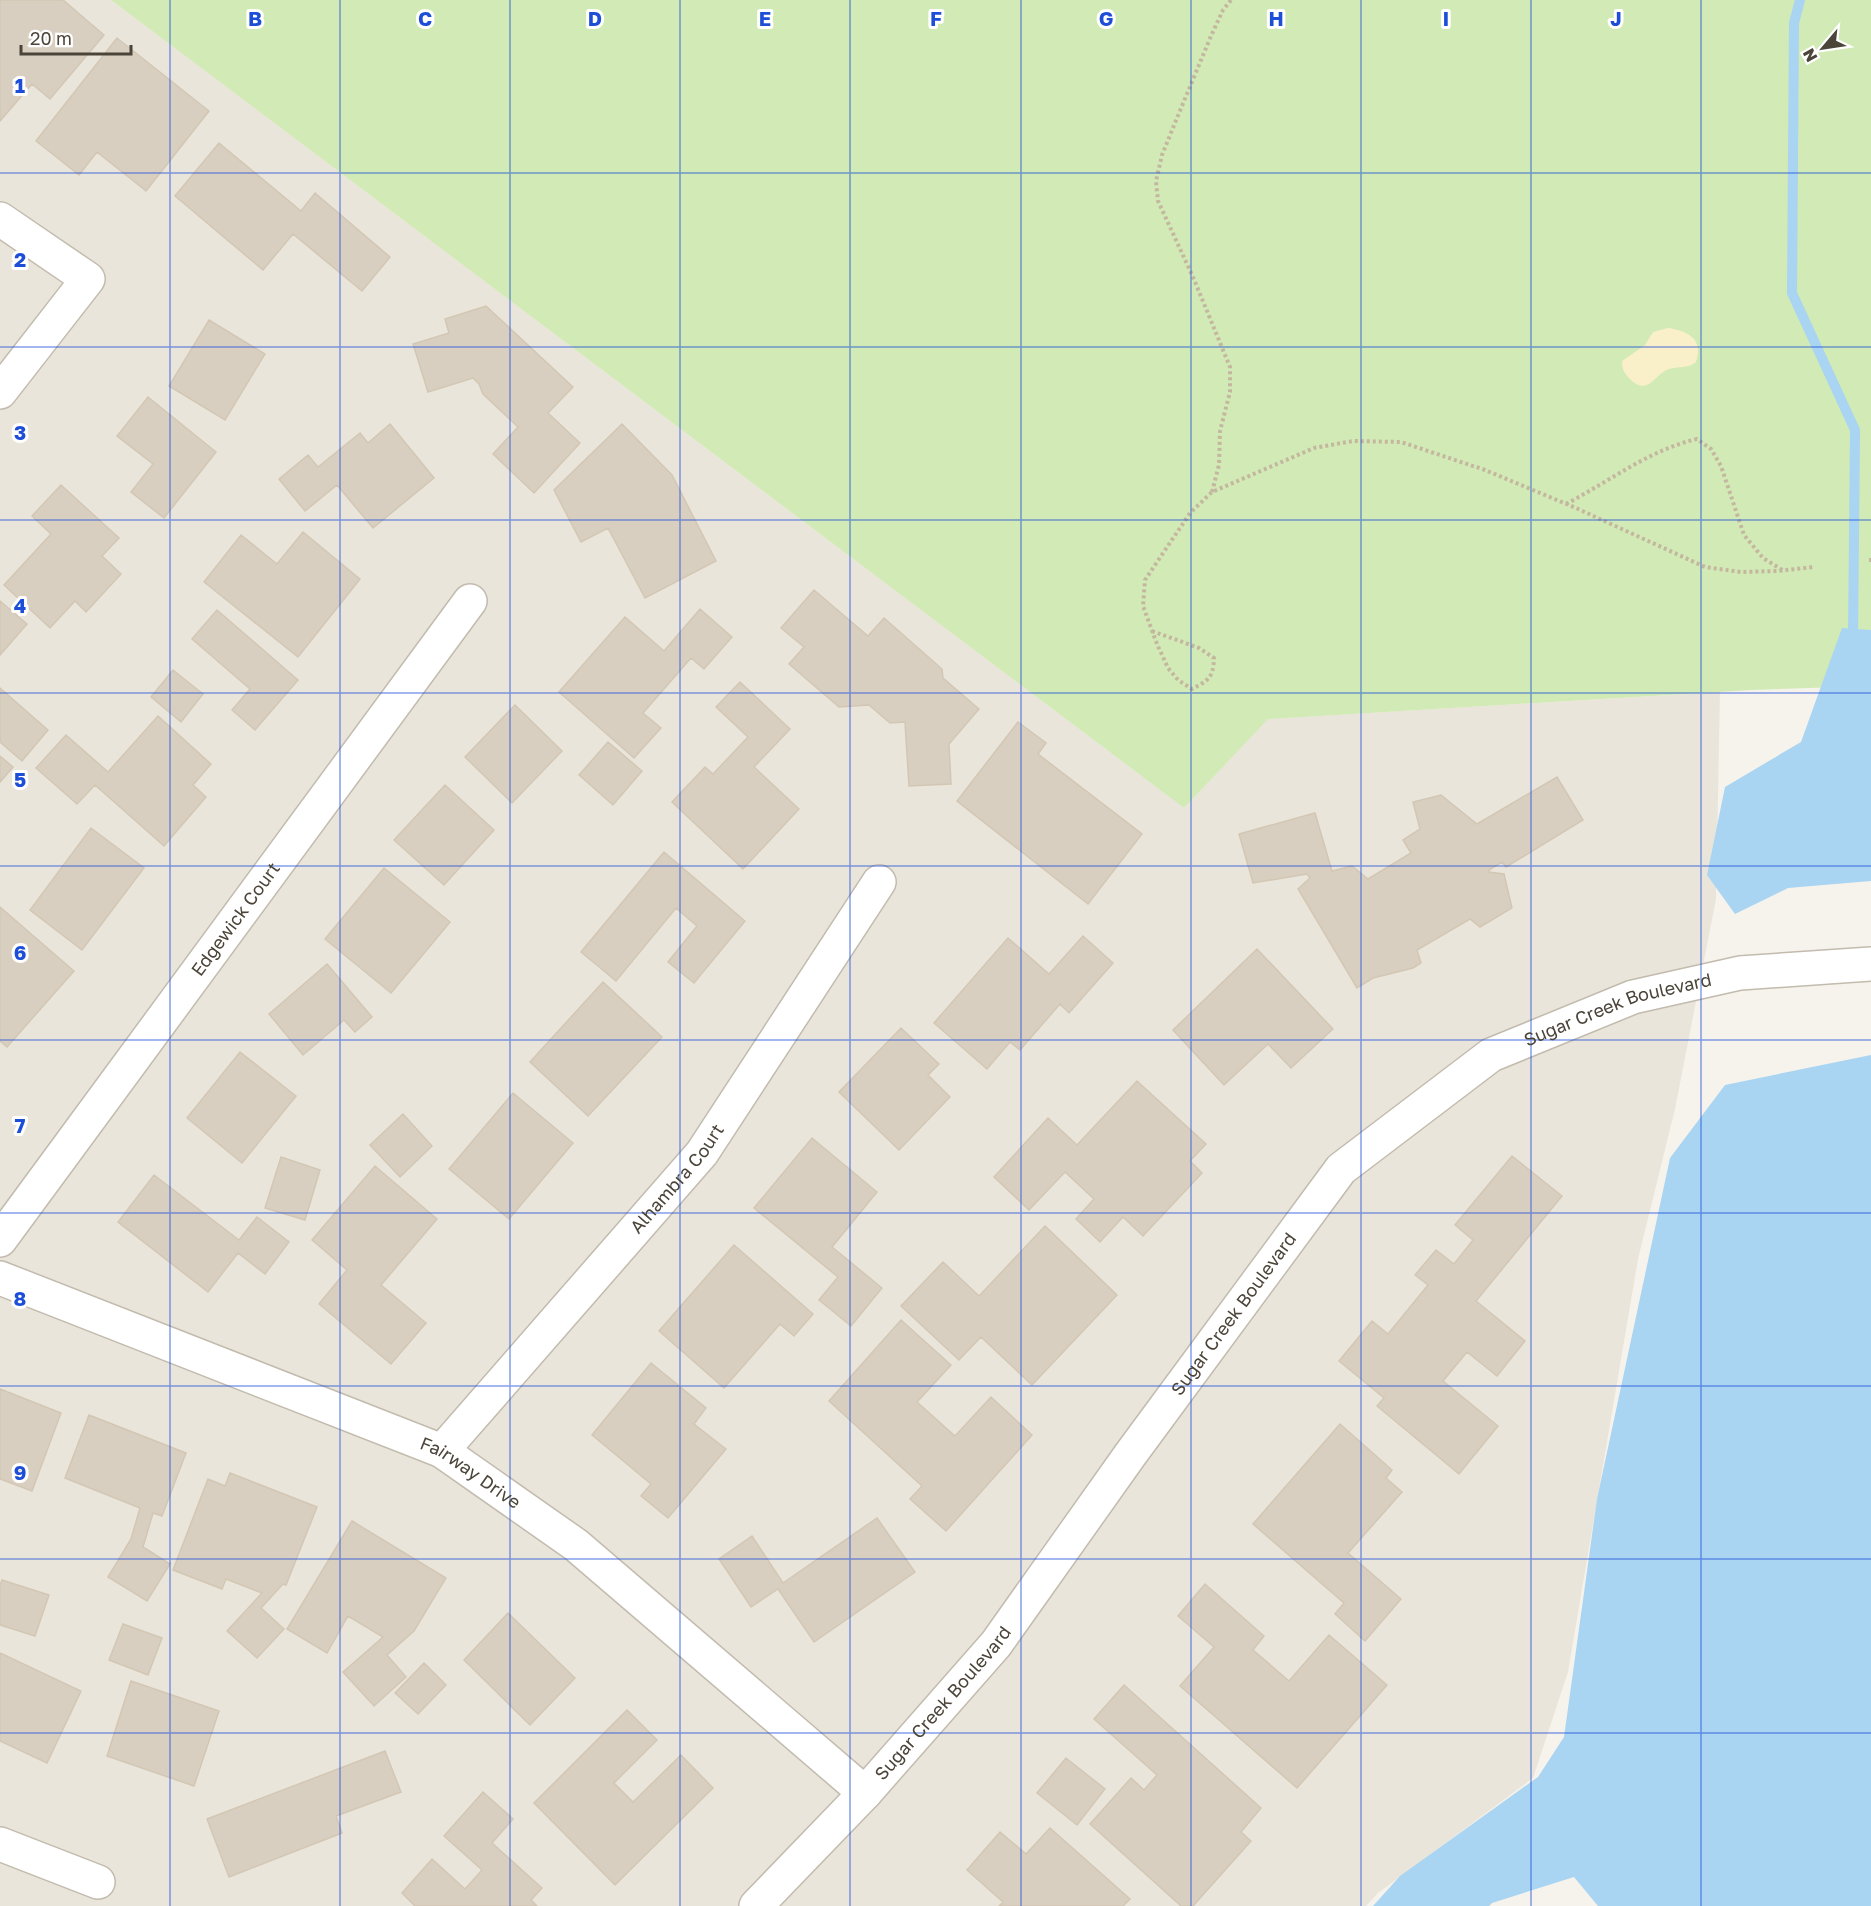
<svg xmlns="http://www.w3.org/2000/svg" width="1871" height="1906" font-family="'Golos Text',sans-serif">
<rect width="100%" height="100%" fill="#f6f3ec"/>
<path fill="#eae5da" d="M 0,0 L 111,0 L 1184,808 L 1267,719 L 1720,692 L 1716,899 L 1675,1109 L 1638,1259 L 1568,1672 L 1533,1778 L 1378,1893 L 1366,1906 L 0,1906 Z"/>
<path fill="#d2eab5" d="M 111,0 L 1871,0 L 1871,686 L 1751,690 L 1268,719 L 1184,808 Z"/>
<path fill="#f9efc9" d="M 1668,328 C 1688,331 1704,339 1696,362 C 1687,369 1679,366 1669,369 C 1654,374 1648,398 1629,378 C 1624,373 1622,369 1622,361 L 1645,345 L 1653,332 Z"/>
<path fill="#a9d4f2" d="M 1842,628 L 1871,630 L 1871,881 L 1788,888 L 1735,914 L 1707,875 L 1725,787 L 1801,742 Z
M 1871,1055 L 1871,1906 L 1598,1906 L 1574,1877 L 1492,1903 L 1489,1906 L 1373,1906 L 1400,1876 L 1538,1777 L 1564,1737 L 1597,1499 L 1670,1158 L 1725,1085 Z"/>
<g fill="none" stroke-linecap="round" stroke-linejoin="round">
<path stroke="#a9d4f2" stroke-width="10" d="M 1800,0 L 1794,23 L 1792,293 L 1855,430 L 1853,641"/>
</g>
<path fill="#d8cfc1" stroke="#d3c7b4" stroke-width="1.5" d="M 0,0 L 63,0 L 104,35 L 50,99 L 32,84 L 0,121 Z
M 117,38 L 209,111 L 146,191 L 97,152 L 79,175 L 36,141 Z
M 219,143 L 301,211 L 315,193 L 390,257 L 362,291 L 293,234 L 263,270 L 175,196 Z
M 486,306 L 573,387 L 548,413 L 580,443 L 534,493 L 493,454 L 518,427 L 483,394 L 479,384 L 473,378 L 428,392 L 413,344 L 449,333 L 445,319 Z
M 209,320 L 265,354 L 225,420 L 169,386 Z
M 148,397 L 216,452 L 164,518 L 131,492 L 153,464 L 117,436 Z
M 390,424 L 434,478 L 373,528 L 337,485 L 305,511 L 279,479 L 308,455 L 318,467 L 360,433 L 368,443 Z
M 622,424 L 672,475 L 716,561 L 645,598 L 608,528 L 581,542 L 554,490 Z
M 61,485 L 119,538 L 102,556 L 121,574 L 86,612 L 75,601 L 50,628 L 4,585 L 51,534 L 32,516 Z
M 303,532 L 360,579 L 298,657 L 204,582 L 241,535 L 277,564 Z
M 814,590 L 868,636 L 884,618 L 942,669 L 943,678 L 979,709 L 949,744 L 951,784 L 909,786 L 905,722 L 890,723 L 869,705 L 839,707 L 789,664 L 804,647 L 781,628 Z
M 0,601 L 27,624 L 0,655 Z
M 700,609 L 732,637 L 704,669 L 691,658 L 643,713 L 661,728 L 634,758 L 559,692 L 625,617 L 664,651 Z
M 217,610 L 298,680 L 255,730 L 232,710 L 250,689 L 192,639 Z
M 173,670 L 203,694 L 181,722 L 151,697 Z
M 740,682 L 790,729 L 754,767 L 799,809 L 743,869 L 672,802 L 705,767 L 713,774 L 748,737 L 716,707 Z
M 0,688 L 48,730 L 22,761 L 0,742 Z
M 515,705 L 562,751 L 512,803 L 465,757 Z
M 158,716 L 211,764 L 193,785 L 206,797 L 164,846 L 95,785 L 77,804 L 36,768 L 66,735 L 108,772 Z
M 1018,722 L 1046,743 L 1038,754 L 1142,834 L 1088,904 L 957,801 Z
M 608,742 L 642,771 L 613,805 L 579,775 Z
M 0,756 L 13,767 L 0,782 Z
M 1557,777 L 1583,820 L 1506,867 L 1502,862 L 1489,870 L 1489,872 L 1504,874 L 1512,908 L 1480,927 L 1470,919 L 1417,950 L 1421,963 L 1413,968 L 1373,978 L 1357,988 L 1298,889 L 1310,878 L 1307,874 L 1253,883 L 1239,834 L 1315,813 L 1332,871 L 1352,866 L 1368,879 L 1411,853 L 1403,840 L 1420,829 L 1413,802 L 1441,795 L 1477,824 Z
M 445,785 L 494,830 L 444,885 L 394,840 Z
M 91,828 L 144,868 L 82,950 L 30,910 Z
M 664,852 L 745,921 L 694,983 L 668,962 L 697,926 L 676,908 L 616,981 L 581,952 Z
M 384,868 L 450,922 L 391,993 L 325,939 Z
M 0,907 L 74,971 L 7,1047 L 0,1041 Z
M 1083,936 L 1113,963 L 1069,1013 L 1060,1004 L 1020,1050 L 1010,1042 L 987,1069 L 934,1023 L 1008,938 L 1049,974 Z
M 1257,949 L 1333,1029 L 1291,1068 L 1268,1044 L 1224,1085 L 1173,1030 Z
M 327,964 L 372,1017 L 355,1032 L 344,1020 L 303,1055 L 269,1014 Z
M 603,982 L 662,1037 L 588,1116 L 530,1062 Z
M 901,1028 L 939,1064 L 928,1075 L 950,1097 L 899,1150 L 839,1092 Z
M 240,1052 L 296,1096 L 242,1163 L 187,1118 Z
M 1137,1081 L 1206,1144 L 1190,1161 L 1202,1173 L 1143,1236 L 1123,1217 L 1100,1242 L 1076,1219 L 1094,1199 L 1065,1172 L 1029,1210 L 994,1177 L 1048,1118 L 1077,1145 Z
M 513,1093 L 573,1143 L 509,1219 L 449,1169 Z
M 403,1114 L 432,1146 L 400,1177 L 370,1145 Z
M 812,1138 L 877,1192 L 832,1247 L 882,1288 L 851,1326 L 819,1300 L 838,1277 L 754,1208 Z
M 1512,1156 L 1562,1196 L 1476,1301 L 1525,1341 L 1497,1376 L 1467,1352 L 1443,1381 L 1498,1426 L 1459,1474 L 1377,1406 L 1384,1398 L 1339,1361 L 1372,1321 L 1388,1334 L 1428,1285 L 1415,1275 L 1436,1250 L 1454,1264 L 1473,1240 L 1455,1225 Z
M 281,1157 L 320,1170 L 305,1220 L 265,1208 Z
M 375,1166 L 437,1219 L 381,1285 L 426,1323 L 391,1364 L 319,1304 L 347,1270 L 312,1240 Z
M 154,1175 L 239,1240 L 257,1217 L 289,1242 L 265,1274 L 238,1253 L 208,1292 L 118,1222 Z
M 1045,1226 L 1117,1295 L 1032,1385 L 981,1337 L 959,1360 L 901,1306 L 943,1262 L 979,1296 Z
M 734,1245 L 813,1314 L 794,1336 L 780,1324 L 724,1388 L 659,1331 Z
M 901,1320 L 951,1365 L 917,1402 L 955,1436 L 991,1397 L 1032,1435 L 946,1531 L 910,1499 L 922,1486 L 829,1401 Z
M 651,1363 L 706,1408 L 694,1424 L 726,1449 L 668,1518 L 641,1496 L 651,1484 L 592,1435 Z
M 0,1389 L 61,1413 L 32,1491 L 0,1479 Z
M 89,1415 L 186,1453 L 162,1516 L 153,1513 L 143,1547 L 170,1564 L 147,1601 L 108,1577 L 131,1539 L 140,1508 L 65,1478 Z
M 1340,1424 L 1392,1470 L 1386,1478 L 1402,1492 L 1348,1553 L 1401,1599 L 1365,1641 L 1335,1614 L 1344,1603 L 1253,1524 Z
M 230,1473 L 317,1507 L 286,1585 L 283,1584 L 261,1608 L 284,1629 L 257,1658 L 227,1631 L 262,1593 L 226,1579 L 222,1589 L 173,1570 L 208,1479 L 225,1486 Z
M 877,1518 L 915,1572 L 814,1642 L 778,1589 L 751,1607 L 719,1559 L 752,1536 L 783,1583 Z
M 352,1521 L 446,1578 L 414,1631 L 387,1655 L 406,1677 L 374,1706 L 343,1672 L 383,1637 L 348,1616 L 327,1653 L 287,1629 Z
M 2,1580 L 49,1595 L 35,1636 L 0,1625 L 0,1585 Z
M 1205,1584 L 1264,1636 L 1253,1650 L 1289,1681 L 1329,1635 L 1387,1685 L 1297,1788 L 1180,1686 L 1214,1647 L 1178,1616 Z
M 508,1613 L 575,1678 L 530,1725 L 464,1660 Z
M 123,1624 L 162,1638 L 148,1675 L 109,1660 Z
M 0,1653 L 81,1691 L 47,1763 L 0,1741 Z
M 424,1663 L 446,1685 L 418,1714 L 395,1693 Z
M 131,1681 L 219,1711 L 194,1786 L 107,1756 Z
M 1124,1685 L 1261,1808 L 1241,1832 L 1251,1841 L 1193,1906 L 1181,1906 L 1090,1824 L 1131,1778 L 1144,1790 L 1157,1775 L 1094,1719 Z
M 627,1710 L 657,1740 L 614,1783 L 633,1802 L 681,1755 L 713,1788 L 615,1885 L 534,1803 Z
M 385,1751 L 401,1792 L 336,1816 L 342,1833 L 229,1877 L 207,1819 Z
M 1066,1758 L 1105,1789 L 1077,1825 L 1037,1793 Z
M 483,1792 L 513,1819 L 492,1843 L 542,1888 L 531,1900 L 537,1906 L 415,1906 L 402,1893 L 432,1859 L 465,1889 L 482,1870 L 444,1836 Z
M 1050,1828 L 1130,1899 L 1123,1906 L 999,1906 L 1003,1902 L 967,1870 L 1000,1832 L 1026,1854 Z"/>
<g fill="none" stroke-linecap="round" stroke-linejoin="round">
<g stroke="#c2bbae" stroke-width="36">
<g id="minor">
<path d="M 0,219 L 88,279 L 0,392"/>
<path id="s1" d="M 0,1240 L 470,601"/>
<path id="s2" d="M 0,1278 L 442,1451 L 576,1545 L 865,1793"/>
<path id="s3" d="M 442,1451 L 702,1153 L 879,882"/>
<path d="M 0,1844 L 98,1882"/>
<path id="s4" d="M 756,1906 L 865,1793 L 996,1644 L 1130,1455 L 1341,1169 L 1491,1055 L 1633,997 L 1740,973 L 1871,964"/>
</g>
</g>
<path stroke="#c4b79f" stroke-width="4" stroke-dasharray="3 3" stroke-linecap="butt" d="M 1212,492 L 1219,465 L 1220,431 L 1230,392 L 1230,367 L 1193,277 L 1158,201 L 1156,181 L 1162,155 L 1177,118 L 1211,36 L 1223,10 L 1231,0
M 1566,504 C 1610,481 1649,450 1697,439 L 1711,449 L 1721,466 L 1744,535 L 1763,558 L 1784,571
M 1869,560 L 1871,560
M 1152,631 L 1199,648 L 1214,658 C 1213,678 1209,680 1192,689 L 1178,680 L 1168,668 L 1157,644 L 1143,606 L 1145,580 L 1190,513 L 1212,492 L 1314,448 L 1353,441 L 1401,442 L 1485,470 L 1576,508 L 1705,567 L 1741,572 L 1778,571 L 1814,567"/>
<use href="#minor" stroke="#fff" stroke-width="33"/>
</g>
<path fill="none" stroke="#1d4ed8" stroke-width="1.5" stroke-opacity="0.55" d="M 170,0 L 170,1906M 340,0 L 340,1906M 510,0 L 510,1906M 680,0 L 680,1906M 850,0 L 850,1906M 1021,0 L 1021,1906M 1191,0 L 1191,1906M 1361,0 L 1361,1906M 1531,0 L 1531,1906M 1701,0 L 1701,1906M 0,173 L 1871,173M 0,347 L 1871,347M 0,520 L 1871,520M 0,693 L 1871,693M 0,866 L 1871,866M 0,1040 L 1871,1040M 0,1213 L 1871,1213M 0,1386 L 1871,1386M 0,1559 L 1871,1559M 0,1733 L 1871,1733"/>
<g text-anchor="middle" stroke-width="6" stroke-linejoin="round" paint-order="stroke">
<g font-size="18" fill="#4b4439" stroke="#fff">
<text dy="6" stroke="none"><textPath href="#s1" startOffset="398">Edgewick Court</textPath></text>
<text dy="6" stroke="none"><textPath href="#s4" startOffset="1266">Sugar Creek Boulevard</textPath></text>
<text dy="6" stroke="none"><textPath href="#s3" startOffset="360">Alhambra Court</textPath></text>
<text dy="6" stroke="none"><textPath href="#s4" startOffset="762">Sugar Creek Boulevard</textPath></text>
<text dy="6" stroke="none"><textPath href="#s2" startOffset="510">Fairway Drive</textPath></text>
<text dy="6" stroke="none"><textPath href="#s4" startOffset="276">Sugar Creek Boulevard</textPath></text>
</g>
</g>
<g font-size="20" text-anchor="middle" font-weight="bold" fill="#1d4ed8" stroke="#fff" stroke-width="6" stroke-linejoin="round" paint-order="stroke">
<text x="255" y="26">B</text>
<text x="425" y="26">C</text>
<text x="595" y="26">D</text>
<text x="765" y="26">E</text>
<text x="936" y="26">F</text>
<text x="1106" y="26">G</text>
<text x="1276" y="26">H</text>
<text x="1446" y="26">I</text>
<text x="1616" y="26">J</text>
<text x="20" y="93">1</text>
<text x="20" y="267">2</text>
<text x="20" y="440">3</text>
<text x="20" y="613">4</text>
<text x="20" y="787">5</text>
<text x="20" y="960">6</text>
<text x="20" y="1133">7</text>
<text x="20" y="1306">8</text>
<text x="20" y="1480">9</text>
</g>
<g transform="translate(1823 48) rotate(241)" stroke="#ffffff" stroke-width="4.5" paint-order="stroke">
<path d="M0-4.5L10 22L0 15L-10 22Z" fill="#4b4439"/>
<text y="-9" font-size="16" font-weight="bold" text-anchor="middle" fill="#4b4439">N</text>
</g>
<path d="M21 45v9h110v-9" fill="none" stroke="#4b4439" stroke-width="3"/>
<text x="30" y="45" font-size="18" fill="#4b4439" stroke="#ffffff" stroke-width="4.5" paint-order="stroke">20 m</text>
</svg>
